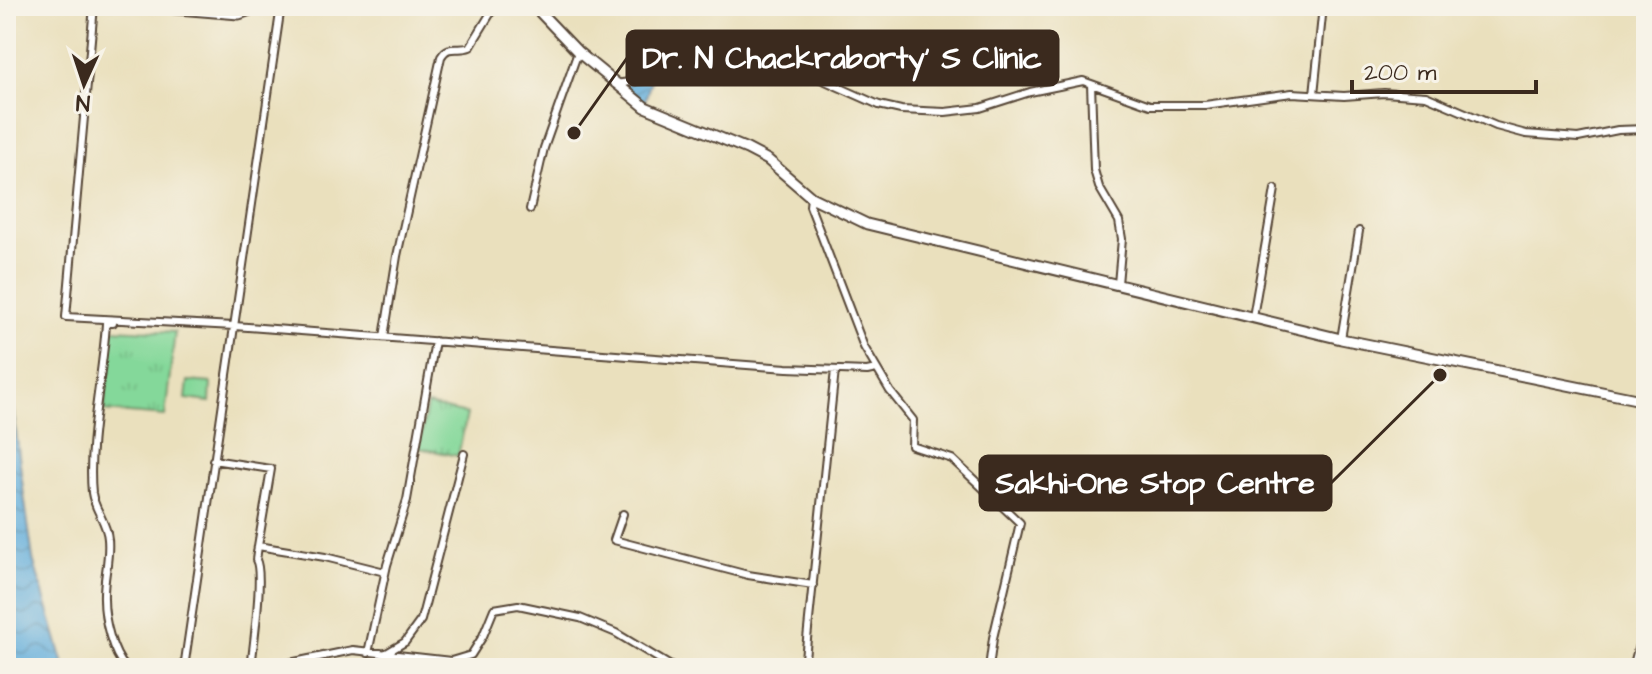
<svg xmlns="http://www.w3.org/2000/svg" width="1652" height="674" font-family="'Architects Daughter',sans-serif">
<defs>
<pattern id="grass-tufts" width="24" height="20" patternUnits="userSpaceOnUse" patternTransform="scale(2)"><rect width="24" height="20" fill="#84d89a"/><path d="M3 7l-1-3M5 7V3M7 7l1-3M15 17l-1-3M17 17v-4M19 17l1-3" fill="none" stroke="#73ba84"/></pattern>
<pattern id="water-waves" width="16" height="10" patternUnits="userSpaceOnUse" patternTransform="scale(2)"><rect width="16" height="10" fill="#63aedb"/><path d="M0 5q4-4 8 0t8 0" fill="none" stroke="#538eb1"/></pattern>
</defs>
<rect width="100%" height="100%" fill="#f7f3e8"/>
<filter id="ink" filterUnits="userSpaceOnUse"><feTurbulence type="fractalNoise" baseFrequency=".0125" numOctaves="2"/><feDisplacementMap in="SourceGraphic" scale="16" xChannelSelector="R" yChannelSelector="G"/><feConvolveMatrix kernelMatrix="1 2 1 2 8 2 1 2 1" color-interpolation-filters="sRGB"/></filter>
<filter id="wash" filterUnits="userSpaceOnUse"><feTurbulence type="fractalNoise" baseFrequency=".006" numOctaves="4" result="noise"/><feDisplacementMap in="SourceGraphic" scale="32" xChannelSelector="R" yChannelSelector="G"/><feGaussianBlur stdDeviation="1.8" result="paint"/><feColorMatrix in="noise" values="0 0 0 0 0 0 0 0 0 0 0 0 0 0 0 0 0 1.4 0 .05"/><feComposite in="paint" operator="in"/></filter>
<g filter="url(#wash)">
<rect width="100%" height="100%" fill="#eae0bd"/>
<path fill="url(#grass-tufts)" stroke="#60815c" stroke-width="2" d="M 112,329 L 175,332 L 165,416 L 104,411 Z
M 188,381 L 211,383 L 210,402 L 186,399 Z
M 427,405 L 467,414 L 458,456 L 419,448 Z"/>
<path fill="url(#water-waves)" stroke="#4f6c7c" stroke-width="2" d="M 651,80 L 644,104 L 621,83 Z
M 6,251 L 11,314 L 13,408 L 23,488 L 33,559 L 65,668 L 6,668 Z"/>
</g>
<g filter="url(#ink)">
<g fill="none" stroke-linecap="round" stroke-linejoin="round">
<g stroke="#554536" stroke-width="10">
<path id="street" d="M 94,6 L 66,317 L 234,326 L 787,368 L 867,371 L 876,369
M 615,84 L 726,69 L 790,70 L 814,76 L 879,105 L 901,110 L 945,112 L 980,108 L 1030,92 L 1083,81 L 1150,105 L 1205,105 L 1292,93 L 1344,96 L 1384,93 L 1426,96 L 1496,126 L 1526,134 L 1578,138 L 1618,130 L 1646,129
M 1091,84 L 1094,170 L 1099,187 L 1119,221 L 1122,239 L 1118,284
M 1314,94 L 1323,6
M 811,197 L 810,206 L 864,347 L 890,391 L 913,420 L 912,446 L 952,459 L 1020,523 L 993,638 L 989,668
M 530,209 L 544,148 L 578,52
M 1253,317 L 1275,189
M 113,323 L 106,323 C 103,377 87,441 92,493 C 94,509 107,522 108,539 C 110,560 103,579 104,599 C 104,620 112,653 126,668
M 384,337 L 397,256 L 441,57 C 449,43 458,52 470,47 L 495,6
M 1341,339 L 1359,231
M 213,460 L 271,469 L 258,546 L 325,557 L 385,572
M 623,514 L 614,540 L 748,575 L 813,585
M 368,653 L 387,565 L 407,500 L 435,341
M 383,655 L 405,642 L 421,620 L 464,454
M 451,661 L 475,668
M 804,664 L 824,668
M 184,668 L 281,6
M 251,668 C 253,648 264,573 256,560 L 258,546
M 265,668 L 353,650 L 451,661 L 471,655 L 483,636 L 494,609 L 518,605 L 580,618 L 616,633 L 674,668
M 804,668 L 835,370
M 1633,668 L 1646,618"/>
</g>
<g stroke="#554536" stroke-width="13">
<path id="secondary" d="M 534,6 L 578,52 L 645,107 L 747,149 L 768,160 L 811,197 L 867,224 L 1341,339 L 1646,401"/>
</g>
<g stroke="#554536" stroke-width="15">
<path id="highway" d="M 154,6 L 239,13 L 258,6"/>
</g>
<use href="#street" stroke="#fff" stroke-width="6"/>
<use href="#secondary" stroke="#fff" stroke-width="9"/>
<use href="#highway" stroke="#fff" stroke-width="11"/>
</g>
</g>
<path fill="none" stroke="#3b2a1e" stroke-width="3" d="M574 133L627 58M1440 375L1331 483"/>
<g fill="#3b2a1e" stroke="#f7f3e8" stroke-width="3">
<circle cx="574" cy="133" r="8"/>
<circle cx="1440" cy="375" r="8"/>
</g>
<g fill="#3b2a1e" stroke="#3b2a1e" stroke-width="3">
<rect x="627" y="31" width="431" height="54" rx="8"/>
<rect x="980" y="456" width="351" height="54" rx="8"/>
</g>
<g font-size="30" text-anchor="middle" font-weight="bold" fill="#fff">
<text x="842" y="68">Dr. N Chackraborty' S Clinic</text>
<text x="1155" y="493">Sakhi-One Stop Centre</text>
</g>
<rect width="1652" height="674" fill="none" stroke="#f7f3e8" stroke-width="32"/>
<g transform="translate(84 84) rotate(183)" stroke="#f7f3e8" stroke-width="6" paint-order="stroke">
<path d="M0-6L14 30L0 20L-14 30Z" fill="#3b2a1e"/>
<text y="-12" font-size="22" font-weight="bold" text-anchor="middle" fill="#3b2a1e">N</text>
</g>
<path d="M1352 80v12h184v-12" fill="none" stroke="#3b2a1e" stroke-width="4"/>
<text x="1364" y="80" font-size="24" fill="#3b2a1e" stroke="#f7f3e8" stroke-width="6" paint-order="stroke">200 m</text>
</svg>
